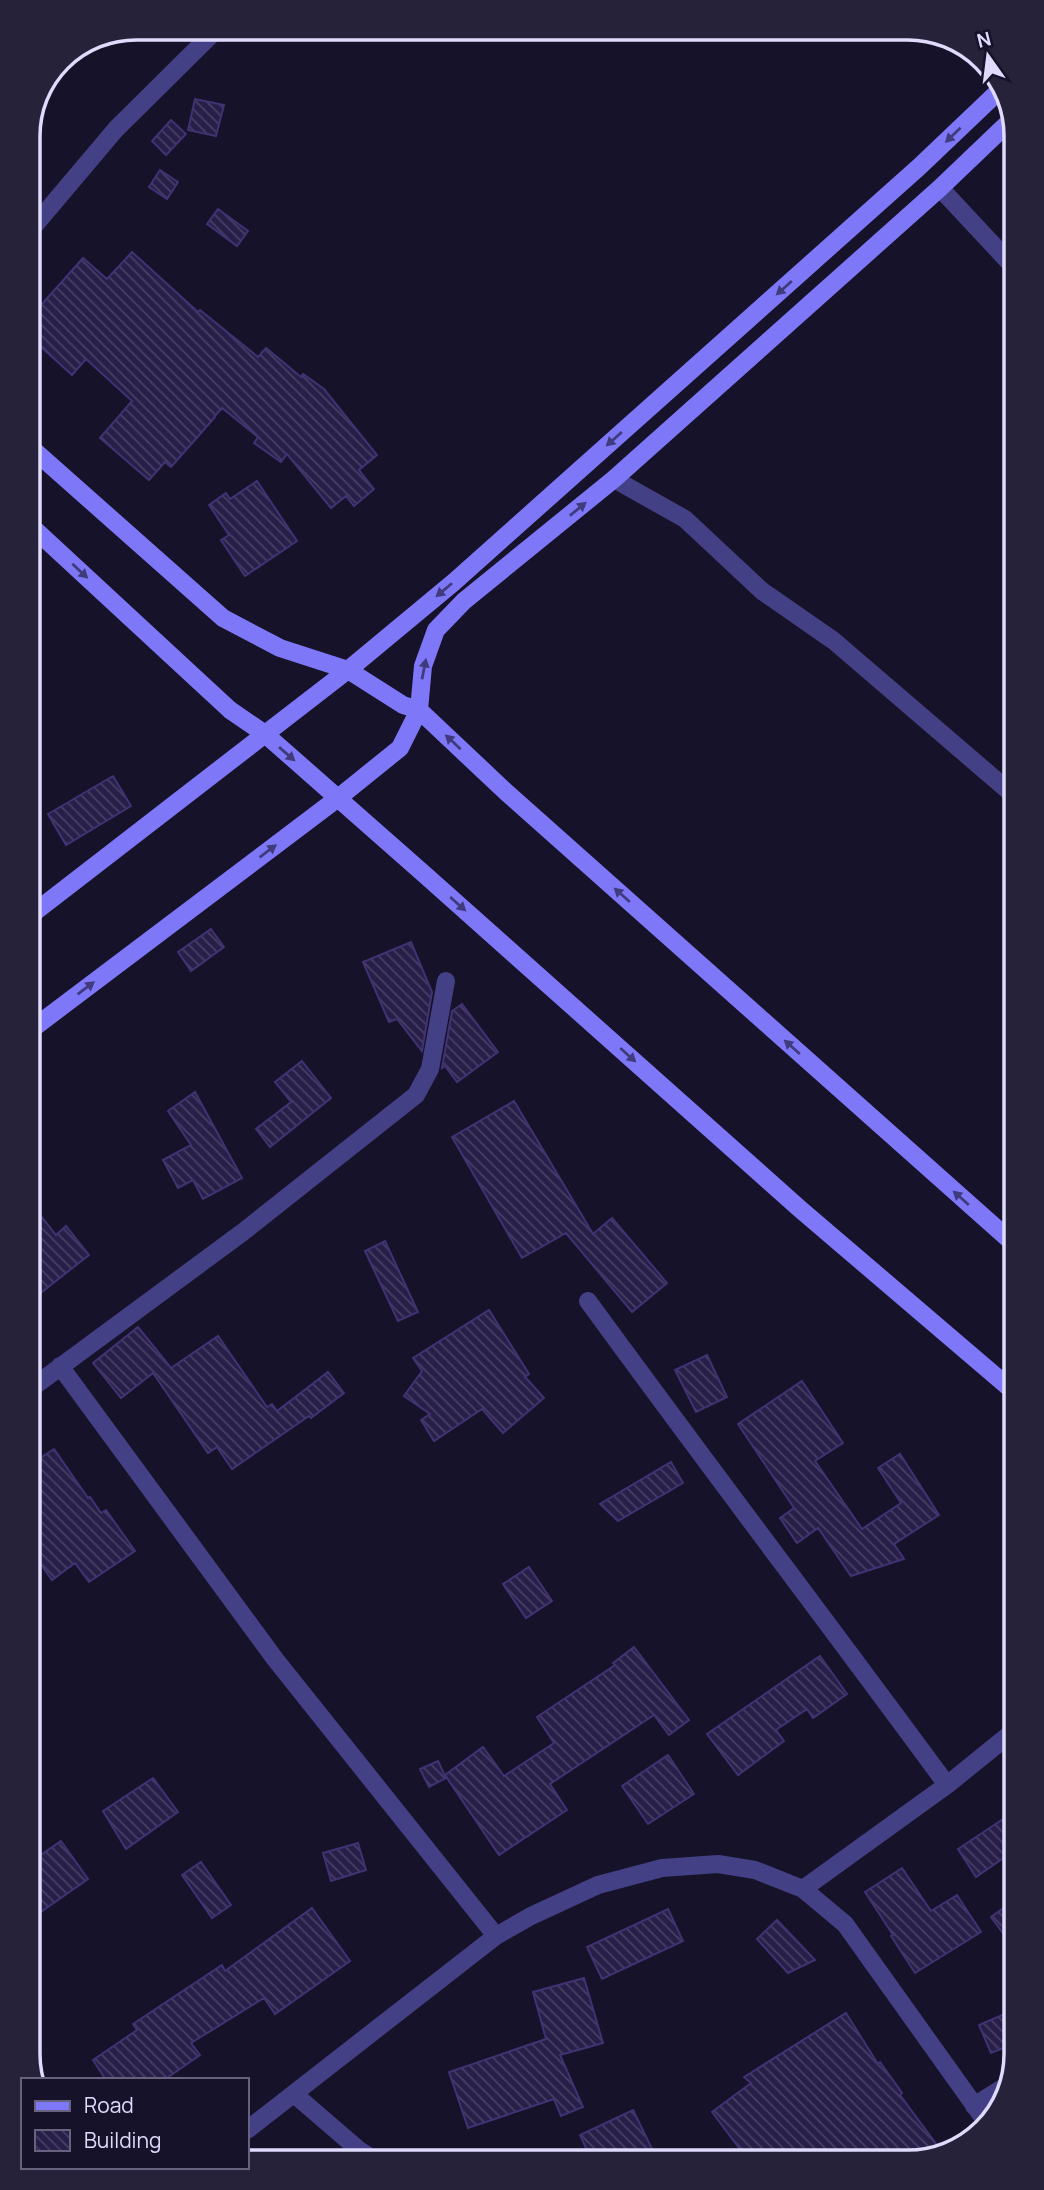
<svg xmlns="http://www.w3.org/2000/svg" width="1044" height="2190" font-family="Manrope,sans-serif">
<defs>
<pattern id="building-back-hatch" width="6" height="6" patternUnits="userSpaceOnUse" patternTransform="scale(1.75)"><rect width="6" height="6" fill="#281f49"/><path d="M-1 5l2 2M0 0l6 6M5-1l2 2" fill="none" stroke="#473f64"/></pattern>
</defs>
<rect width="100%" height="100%" fill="#161229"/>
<path fill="url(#building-back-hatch)" stroke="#413273" stroke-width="2" d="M 195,99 L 224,105 L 216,136 L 188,130 Z
M 171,120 L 186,134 L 166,155 L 152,141 Z
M 160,170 L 178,182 L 167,199 L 149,187 Z
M 218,209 L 248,231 L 237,246 L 207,224 Z
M 132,252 L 198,312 L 200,310 L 258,357 L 266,348 L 301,377 L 303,374 L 324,389 L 377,455 L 359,470 L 374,489 L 354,506 L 346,496 L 331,508 L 287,454 L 281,462 L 254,443 L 258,437 L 222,408 L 215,416 L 214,415 L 215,417 L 171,467 L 165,462 L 149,480 L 100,438 L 132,401 L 86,359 L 72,375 L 29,336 L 29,313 L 34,313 L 83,258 L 107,279 Z
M 257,481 L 297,541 L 245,576 L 221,540 L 229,535 L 209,505 L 226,493 L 230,499 Z
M 113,776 L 131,806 L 66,845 L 48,814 Z
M 211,929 L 224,947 L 191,971 L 178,952 Z
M 411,942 L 432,992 L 422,1051 L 397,1019 L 389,1022 L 363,962 Z
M 462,1004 L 498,1052 L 457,1082 L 445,1066 L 442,1068 L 452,1011 Z
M 302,1061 L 331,1098 L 270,1147 L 256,1129 L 291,1102 L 275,1082 Z
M 195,1092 L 242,1178 L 203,1199 L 193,1180 L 178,1188 L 163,1160 L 191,1145 L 168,1111 Z
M 514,1101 L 593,1234 L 612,1218 L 667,1283 L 632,1312 L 566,1233 L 522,1258 L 452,1137 Z
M 33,1206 L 56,1235 L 66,1226 L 89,1255 L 33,1299 Z
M 385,1241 L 418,1312 L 398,1321 L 365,1251 Z
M 489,1310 L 529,1374 L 525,1377 L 544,1398 L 503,1433 L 482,1409 L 434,1441 L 421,1420 L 430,1414 L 404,1396 L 422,1371 L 413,1358 Z
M 138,1327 L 171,1368 L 218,1336 L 267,1407 L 272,1404 L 277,1411 L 328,1372 L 344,1393 L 311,1418 L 309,1416 L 232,1469 L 217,1447 L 208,1453 L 153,1373 L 121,1398 L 93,1363 Z
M 707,1355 L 727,1397 L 696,1412 L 675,1370 Z
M 802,1381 L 843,1443 L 815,1461 L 862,1529 L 901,1503 L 878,1468 L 900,1454 L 939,1515 L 894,1544 L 904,1559 L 851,1576 L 818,1528 L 797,1543 L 780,1518 L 794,1508 L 738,1424 Z
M 54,1449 L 88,1498 L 90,1497 L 101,1513 L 106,1510 L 135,1551 L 89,1582 L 75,1563 L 52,1580 L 34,1555 L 34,1462 Z
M 671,1462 L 683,1483 L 618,1521 L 600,1504 Z
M 529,1567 L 552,1601 L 526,1618 L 503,1584 Z
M 634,1647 L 689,1720 L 669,1735 L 654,1715 L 550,1784 L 567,1810 L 499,1855 L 445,1775 L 483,1747 L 504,1776 L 554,1743 L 537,1717 L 615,1665 L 613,1663 Z
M 820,1656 L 847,1694 L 813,1718 L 807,1709 L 776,1730 L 784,1741 L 738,1775 L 707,1734 Z
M 668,1755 L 694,1794 L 648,1824 L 622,1786 Z
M 438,1761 L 446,1778 L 429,1787 L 420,1769 Z
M 153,1778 L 178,1812 L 126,1849 L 103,1811 Z
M 1015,1811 L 1015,1850 L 976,1877 L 958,1849 Z
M 61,1841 L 88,1879 L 35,1916 L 35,1859 Z
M 358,1843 L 366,1870 L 331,1881 L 323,1853 Z
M 201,1862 L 231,1905 L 212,1918 L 182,1875 Z
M 902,1868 L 931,1911 L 957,1895 L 981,1932 L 915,1973 L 891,1936 L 893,1935 L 865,1892 Z
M 1015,1900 L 1015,1907 L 1016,1951 L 991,1917 Z
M 312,1908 L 350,1961 L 275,2014 L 264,1998 L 191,2043 L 200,2055 L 164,2080 L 106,2080 L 93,2060 L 137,2030 L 133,2024 L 222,1965 L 225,1971 Z
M 668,1909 L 683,1941 L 602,1979 L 587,1947 Z
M 777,1920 L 815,1960 L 788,1973 L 757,1939 Z
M 584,1978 L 603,2043 L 560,2055 L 583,2107 L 561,2116 L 554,2099 L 468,2128 L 449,2072 L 546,2039 L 533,1992 Z
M 1016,2009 L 1016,2043 L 991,2053 L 979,2025 Z
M 846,2013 L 878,2064 L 880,2062 L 902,2093 L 900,2095 L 937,2145 L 924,2154 L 745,2156 L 712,2112 L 751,2083 L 744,2077 Z
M 633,2110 L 656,2157 L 590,2157 L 580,2135 Z"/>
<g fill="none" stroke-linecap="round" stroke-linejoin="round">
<path stroke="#444085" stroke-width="18" d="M 940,188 L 1009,262
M 29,232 L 116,129 L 218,28
M 614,479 L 685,519 L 762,591 L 834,641 L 1011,793
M 588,1301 C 706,1463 828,1623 947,1785
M 60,1366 L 275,1659 L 496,1936
M 33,1387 L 243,1232 L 416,1095 L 430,1069 L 446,981
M 803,1889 L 947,1785 L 1015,1730
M 294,2094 L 359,2150 L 373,2159
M 974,2106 L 1006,2086
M 247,2130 L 496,1936 L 531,1916 L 598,1885 L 662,1868 L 718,1864 L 755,1870 L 803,1889 L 845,1924 L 987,2123"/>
<path stroke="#7e78f8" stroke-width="18" d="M 29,446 L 223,618 L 280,648 L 348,670 L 403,705 L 419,710 L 506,792 L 1013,1243
M 30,525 L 230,710 L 265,734 L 424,874 L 800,1209 L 1013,1391
M 31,915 L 348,670 L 454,582 L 919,167 L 1002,88
M 32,1029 L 338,798 L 400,748 L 419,710 L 423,666 L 436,630 L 464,601 L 614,479 L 940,188 L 1008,123"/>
</g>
<defs><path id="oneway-solid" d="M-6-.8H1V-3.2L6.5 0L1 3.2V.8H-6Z" transform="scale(1.75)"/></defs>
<g fill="#403b7c">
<use href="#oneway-solid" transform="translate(953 135) rotate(136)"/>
<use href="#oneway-solid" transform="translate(784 288) rotate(138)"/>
<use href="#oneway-solid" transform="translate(614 439) rotate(138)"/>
<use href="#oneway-solid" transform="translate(578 509) rotate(-39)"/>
<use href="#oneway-solid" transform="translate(80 571) rotate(43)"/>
<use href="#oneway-solid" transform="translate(444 590) rotate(140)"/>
<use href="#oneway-solid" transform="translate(424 669) rotate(-79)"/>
<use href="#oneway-solid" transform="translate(453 742) rotate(-137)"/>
<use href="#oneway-solid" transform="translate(287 754) rotate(41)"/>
<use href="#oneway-solid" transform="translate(268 851) rotate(-37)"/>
<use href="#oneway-solid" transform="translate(622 895) rotate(-138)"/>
<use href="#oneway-solid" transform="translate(458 904) rotate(42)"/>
<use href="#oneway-solid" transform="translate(86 988) rotate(-37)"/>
<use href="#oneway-solid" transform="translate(792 1047) rotate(-138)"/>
<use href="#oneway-solid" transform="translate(628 1055) rotate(42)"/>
<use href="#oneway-solid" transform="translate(961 1198) rotate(-138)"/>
</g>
<path d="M0 0H1044V2190H0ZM136 40H908A96 96 0 0 1 1004 136V2054A96 96 0 0 1 908 2150H136A96 96 0 0 1 40 2054V136A96 96 0 0 1 136 40Z" fill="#26223a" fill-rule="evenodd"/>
<path fill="none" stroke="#e0dbfd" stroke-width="3.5" d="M136 40H908A96 96 0 0 1 1004 136V2054A96 96 0 0 1 908 2150H136A96 96 0 0 1 40 2054V136A96 96 0 0 1 136 40Z"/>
<rect x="21" y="2078" width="228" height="91" fill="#161229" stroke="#67627e" stroke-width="2"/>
<rect x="35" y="2101" width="35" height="10" fill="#7e78f8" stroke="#67627e" stroke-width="2"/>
<text x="84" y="2113" font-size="21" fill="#e0dbfd">Road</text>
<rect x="35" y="2130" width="35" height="21" fill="url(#building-back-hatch)" stroke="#67627e" stroke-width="2"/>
<text x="84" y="2148" font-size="21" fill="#e0dbfd">Building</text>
<g transform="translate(988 56) rotate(346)" stroke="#161229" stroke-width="5" paint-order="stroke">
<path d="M0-5L12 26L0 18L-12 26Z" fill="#e0dbfd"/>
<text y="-10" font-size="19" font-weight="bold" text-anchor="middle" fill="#e0dbfd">N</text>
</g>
</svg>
